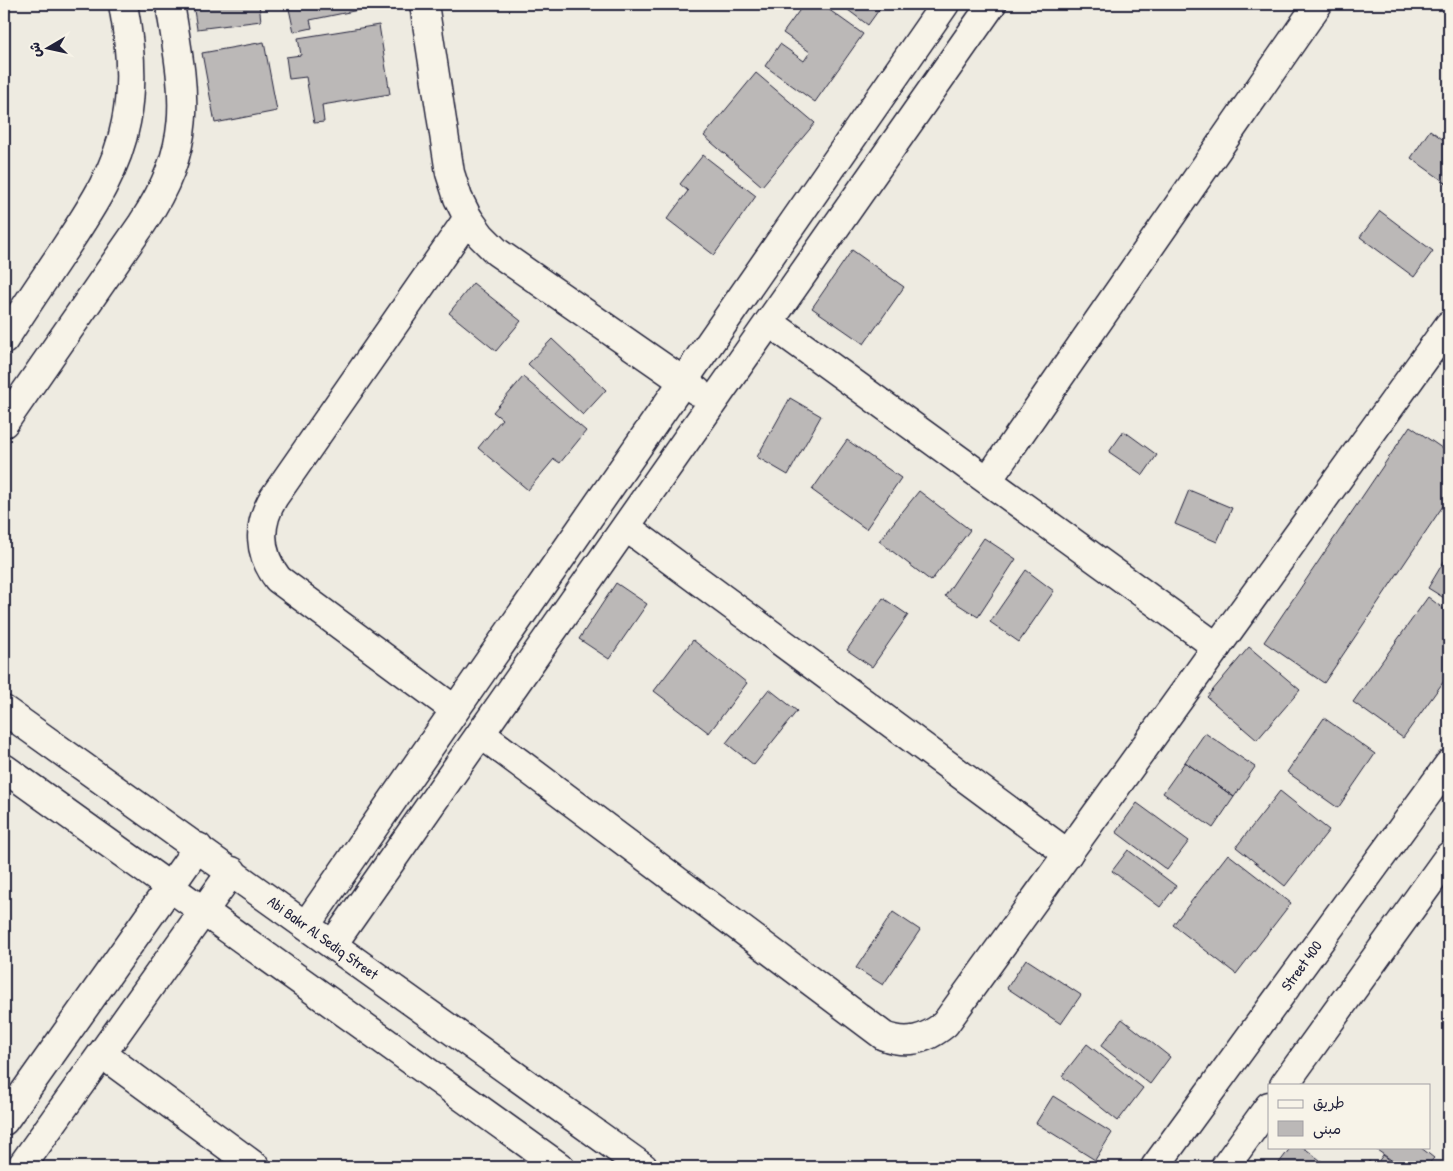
<svg xmlns="http://www.w3.org/2000/svg" width="1453" height="1171" font-family="'Patrick Hand','Playpen Sans Arabic',sans-serif">
<rect width="100%" height="100%" fill="#eeebe1"/>
<filter id="ink" filterUnits="userSpaceOnUse"><feTurbulence type="fractalNoise" baseFrequency=".02" numOctaves="2"/><feDisplacementMap in="SourceGraphic" scale="10" xChannelSelector="R" yChannelSelector="G"/><feConvolveMatrix kernelMatrix="1 2 1 2 8 2 1 2 1" color-interpolation-filters="sRGB"/></filter>
<g filter="url(#ink)">
<path fill="#bbb8b7" stroke="#22223b" d="M 193,4 L 259,4 L 261,21 L 197,29 Z
M 288,4 L 377,4 L 378,6 L 310,20 L 312,28 L 294,32 Z
M 804,4 L 821,4 L 863,34 L 815,102 L 765,66 L 780,44 L 804,61 L 810,52 L 783,33 Z
M 840,4 L 883,4 L 868,25 Z
M 379,25 L 390,94 L 322,105 L 324,122 L 314,123 L 306,77 L 289,79 L 286,57 L 301,55 L 298,38 Z
M 264,42 L 277,111 L 215,123 L 202,53 Z
M 756,73 L 815,123 L 762,186 L 704,136 Z
M 1430,130 L 1449,144 L 1449,185 L 1411,158 Z
M 703,155 L 756,196 L 714,255 L 667,219 L 688,191 L 680,184 Z
M 1380,211 L 1433,251 L 1414,277 L 1360,237 Z
M 852,250 L 904,287 L 864,344 L 812,308 Z
M 473,283 L 521,321 L 496,351 L 449,313 Z
M 552,339 L 606,390 L 583,415 L 528,364 Z
M 523,377 L 586,431 L 560,463 L 554,459 L 528,490 L 478,448 L 502,419 L 493,412 Z
M 790,398 L 821,416 L 788,475 L 757,457 Z
M 1449,398 L 1449,411 L 1443,407 Z
M 1410,426 L 1449,453 L 1449,497 L 1324,683 L 1264,642 Z
M 1124,431 L 1157,455 L 1143,475 L 1109,452 Z
M 847,440 L 901,478 L 866,529 L 812,490 Z
M 1189,490 L 1232,508 L 1217,542 L 1175,524 Z
M 919,491 L 970,530 L 931,581 L 879,541 Z
M 984,538 L 1016,559 L 978,617 L 945,596 Z
M 1449,553 L 1449,601 L 1428,588 Z
M 1026,570 L 1054,591 L 1019,642 L 990,622 Z
M 616,583 L 647,604 L 609,659 L 579,639 Z
M 1428,597 L 1449,613 L 1449,674 L 1403,738 L 1353,702 Z
M 883,598 L 908,615 L 872,667 L 847,650 Z
M 693,640 L 747,683 L 709,733 L 654,691 Z
M 1249,647 L 1300,690 L 1257,740 L 1207,697 Z
M 769,689 L 797,711 L 754,765 L 726,743 Z
M 1324,718 L 1375,754 L 1338,808 L 1287,772 Z
M 1205,733 L 1255,767 L 1234,797 L 1185,762 Z
M 1185,762 L 1234,797 L 1213,828 L 1163,793 Z
M 1280,791 L 1329,830 L 1285,886 L 1236,847 Z
M 1137,803 L 1189,841 L 1167,870 L 1116,832 Z
M 1128,850 L 1176,886 L 1160,907 L 1112,871 Z
M 1228,854 L 1291,903 L 1236,974 L 1173,925 Z
M 893,912 L 920,930 L 883,985 L 856,968 Z
M 1026,959 L 1081,995 L 1061,1024 L 1007,988 Z
M 1122,1019 L 1170,1057 L 1150,1084 L 1101,1046 Z
M 1087,1044 L 1143,1088 L 1118,1121 L 1062,1076 Z
M 1053,1096 L 1112,1133 L 1095,1160 L 1036,1123 Z
M 1291,1147 L 1303,1147 L 1329,1167 L 1285,1167 L 1279,1163 Z
M 1379,1147 L 1420,1147 L 1434,1158 L 1426,1167 L 1401,1167 L 1377,1150 Z
M 1383,1155 L 1399,1167 L 1365,1167 L 1369,1161 L 1375,1166 Z"/>
<g fill="none" stroke-linecap="round" stroke-linejoin="round">
<g stroke="#22223b" stroke-width="31">
<g id="minor">
<path d="M 424,4 L 450,173 L 458,198 L 468,218 L 481,236 L 497,252 L 697,391"/>
<path d="M 769,322 L 1217,647"/>
<path d="M 4,340 C 23,310 43,281 63,251 C 90,210 117,171 126,122 C 134,83 130,42 123,4"/>
<path d="M 4,423 L 142,224 C 196,142 185,95 170,4"/>
<path d="M 988,480 L 1318,4"/>
<path d="M 626,527 L 1068,854"/>
<path d="M 455,710 L 278,579 C 258,553 257,525 274,497 L 468,218"/>
<path d="M 481,734 L 884,1036 C 907,1045 926,1040 945,1024 L 1449,325"/>
<path d="M 306,925 L 945,4"/>
<path d="M 333,944 L 992,4"/>
<path d="M 102,1054 L 256,1167"/>
<path d="M 1284,1085 L 1449,856"/>
<path d="M 4,1121 L 198,847"/>
<path d="M 21,1167 L 232,871"/>
<path id="s1" d="M 1155,1167 L 1449,764"/>
<path d="M 1225,1167 L 1269,1106"/>
</g>
</g>
<g stroke="#22223b" stroke-width="31">
<g id="major">
<path id="s2" d="M 4,710 L 643,1167"/>
<path d="M 4,768 L 560,1167"/>
</g>
</g>
<use href="#minor" stroke="#f7f3e8" stroke-width="28"/>
<use href="#major" stroke="#f7f3e8" stroke-width="28"/>
</g>
</g>
<g text-anchor="middle" stroke-width="4" stroke-linejoin="round" paint-order="stroke">
<g font-size="15" fill="#22223b" stroke="#f7f3e8">
<text dy="5" stroke="none"><textPath href="#s2" startOffset="392">Abi Bakr Al Sediq Street</textPath></text>
<text dy="5" stroke="none"><textPath href="#s1" startOffset="249">Street 400</textPath></text>
</g>
</g>
<rect width="1453" height="1171" fill="none" stroke="#f7f3e8" stroke-width="20"/>
<rect x="10" y="10" width="1433" height="1151" fill="none" stroke="#22223b" stroke-width="2" filter="url(#ink)"/>
<rect x="1268" y="1084" width="162" height="65" fill="#f7f3e8" stroke="#a29fa3"/>
<rect x="1278" y="1100" width="25" height="8" fill="#f7f3e8" stroke="#a29fa3"/>
<text x="1313" y="1108" font-size="15" fill="#22223b">طريق</text>
<rect x="1278" y="1121" width="25" height="15" fill="#bbb8b7" stroke="#a29fa3"/>
<text x="1313" y="1134" font-size="15" fill="#22223b">مبنى</text>
<g transform="translate(48 48) rotate(261)" stroke="#f7f3e8" stroke-width="4" paint-order="stroke">
<path d="M0-4L9 19L0 12L-9 19Z" fill="#22223b"/>
<text y="-8" font-size="14" font-weight="bold" text-anchor="middle" fill="#22223b">ش</text>
</g>
</svg>
